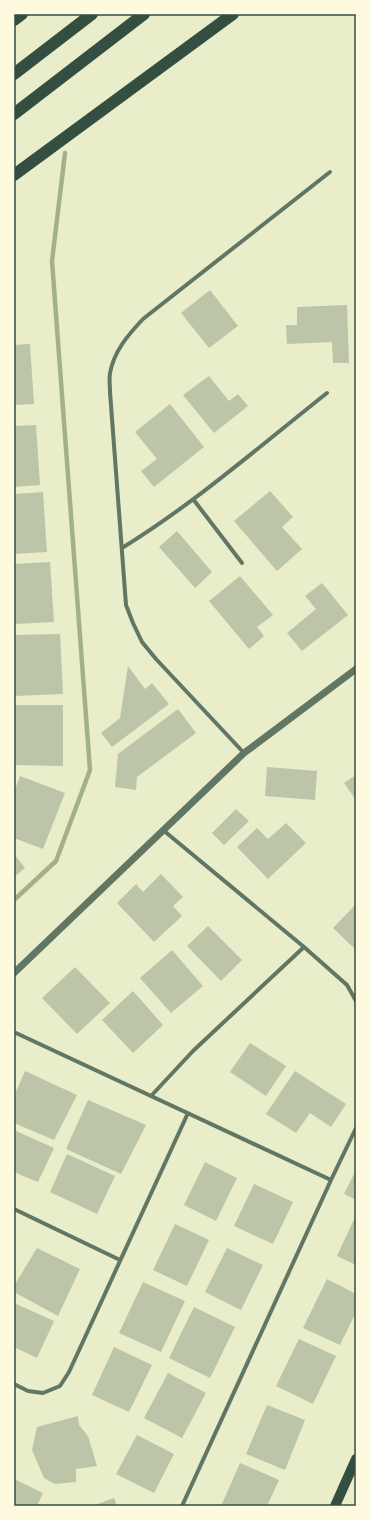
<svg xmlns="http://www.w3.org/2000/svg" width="370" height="1520" font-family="'IBM Plex Sans',sans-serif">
<rect width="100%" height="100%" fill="#e9edc9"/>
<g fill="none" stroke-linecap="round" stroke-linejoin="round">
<path stroke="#a3b18a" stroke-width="4.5" d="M 14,900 L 56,861 L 90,770 L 52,261 L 65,153"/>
</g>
<path fill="#bcc5a7" d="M 210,290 L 238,326 L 209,348 L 181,313 Z
M 347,305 L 349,363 L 333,363 L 332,342 L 287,344 L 286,325 L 297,325 L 297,307 Z
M 30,344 L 34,404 L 14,405 L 14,345 Z
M 209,376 L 229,401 L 238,394 L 248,406 L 214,433 L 183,395 Z
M 170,404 L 204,447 L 154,487 L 141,471 L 157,459 L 135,432 Z
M 36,425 L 40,485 L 14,487 L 14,426 Z
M 270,491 L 293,517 L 282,527 L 302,549 L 277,571 L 234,521 Z
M 43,492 L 47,552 L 14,554 L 14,494 Z
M 177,531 L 212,572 L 195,588 L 159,547 Z
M 50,562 L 54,622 L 14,624 L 14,564 Z
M 240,576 L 273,615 L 257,627 L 264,636 L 249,649 L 209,601 Z
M 322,583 L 348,615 L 302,651 L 287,633 L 316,609 L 305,596 Z
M 60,634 L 63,694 L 15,696 L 14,635 Z
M 128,666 L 145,689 L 152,683 L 169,704 L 112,747 L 101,733 L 120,718 Z
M 15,705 L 63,705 L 63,766 L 15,765 Z
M 178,709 L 196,733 L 137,777 L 136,790 L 115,787 L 118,754 Z
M 267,767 L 317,771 L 315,800 L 265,796 Z
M 356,775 L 356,800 L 344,783 Z
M 20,776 L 65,793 L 43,849 L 14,838 L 14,792 Z
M 236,809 L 249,821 L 224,845 L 212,833 Z
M 286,823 L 306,843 L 268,879 L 237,847 L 257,828 L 268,839 Z
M 14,854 L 25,868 L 14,877 Z
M 161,874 L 183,897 L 173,906 L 182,916 L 154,942 L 117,903 L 136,884 L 143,892 Z
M 356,904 L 356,950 L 333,928 Z
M 208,926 L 242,960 L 221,981 L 187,946 Z
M 172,950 L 203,986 L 171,1013 L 140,978 Z
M 75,967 L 110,1003 L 77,1034 L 42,998 Z
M 133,991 L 163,1025 L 133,1053 L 102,1020 Z
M 250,1043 L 286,1066 L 266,1096 L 230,1072 Z
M 25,1071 L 77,1095 L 54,1140 L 14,1123 L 14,1096 Z
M 295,1071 L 346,1104 L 331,1127 L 310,1113 L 296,1133 L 266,1114 Z
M 88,1100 L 146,1125 L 121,1174 L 66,1149 Z
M 14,1130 L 54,1148 L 38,1182 L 14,1172 Z
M 67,1154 L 115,1176 L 97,1214 L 50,1192 Z
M 205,1162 L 237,1178 L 216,1221 L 184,1205 Z
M 356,1170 L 356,1200 L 344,1194 Z
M 254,1184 L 293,1202 L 273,1244 L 234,1226 Z
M 356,1215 L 356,1265 L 337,1256 Z
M 175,1224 L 209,1240 L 187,1286 L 153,1270 Z
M 37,1248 L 80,1269 L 58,1316 L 14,1292 L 14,1286 Z
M 227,1248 L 263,1265 L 241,1310 L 205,1292 Z
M 327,1279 L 356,1294 L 356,1312 L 340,1345 L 303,1328 Z
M 143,1282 L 185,1301 L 161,1352 L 119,1333 Z
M 14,1303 L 54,1321 L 37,1358 L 14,1347 Z
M 194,1307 L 235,1327 L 210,1378 L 169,1358 Z
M 299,1339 L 336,1356 L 313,1404 L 276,1386 Z
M 114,1347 L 152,1365 L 129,1412 L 92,1395 Z
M 168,1373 L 206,1393 L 182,1438 L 144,1418 Z
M 267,1405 L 305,1420 L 285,1470 L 246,1454 Z
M 78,1416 L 79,1425 L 88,1436 L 97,1466 L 76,1469 L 76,1482 L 55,1484 L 44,1478 L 32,1450 L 37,1427 Z
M 137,1435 L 174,1454 L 154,1493 L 116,1474 Z
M 240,1463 L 279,1480 L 267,1506 L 221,1506 Z
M 14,1479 L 43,1493 L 37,1506 L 14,1506 Z
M 114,1498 L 117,1506 L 92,1506 Z"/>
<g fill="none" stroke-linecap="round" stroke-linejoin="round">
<path stroke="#617663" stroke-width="4" d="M 193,499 L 242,563
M 122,548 C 195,503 260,446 327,393
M 244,753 L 156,659 L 142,642 L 133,623 L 126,605 L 110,392 C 110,386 109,379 110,373 C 114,351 128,335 143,319 L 330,172
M 163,830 L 304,947 L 347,985 L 356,1001
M 16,1033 L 331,1180
M 151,1096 L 193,1051 L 304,947
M 14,1209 L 120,1260
M 14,1384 L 28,1391 L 43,1393 L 60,1386 L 69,1372 L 188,1113
M 182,1506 L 331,1180 L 356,1128"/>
<path stroke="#617663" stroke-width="7" d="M 14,973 L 244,753 L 356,669"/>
<path stroke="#344e41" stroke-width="10" d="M 335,1506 L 356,1459"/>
<path stroke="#344e41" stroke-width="12" d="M 14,20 L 22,14
M 14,74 L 92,14
M 14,114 L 144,14
M 14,175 L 233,14"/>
</g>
<rect width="370" height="1520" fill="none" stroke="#fefae0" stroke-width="30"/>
<rect x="15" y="15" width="340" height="1490" fill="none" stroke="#344e41" stroke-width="1.5"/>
</svg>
